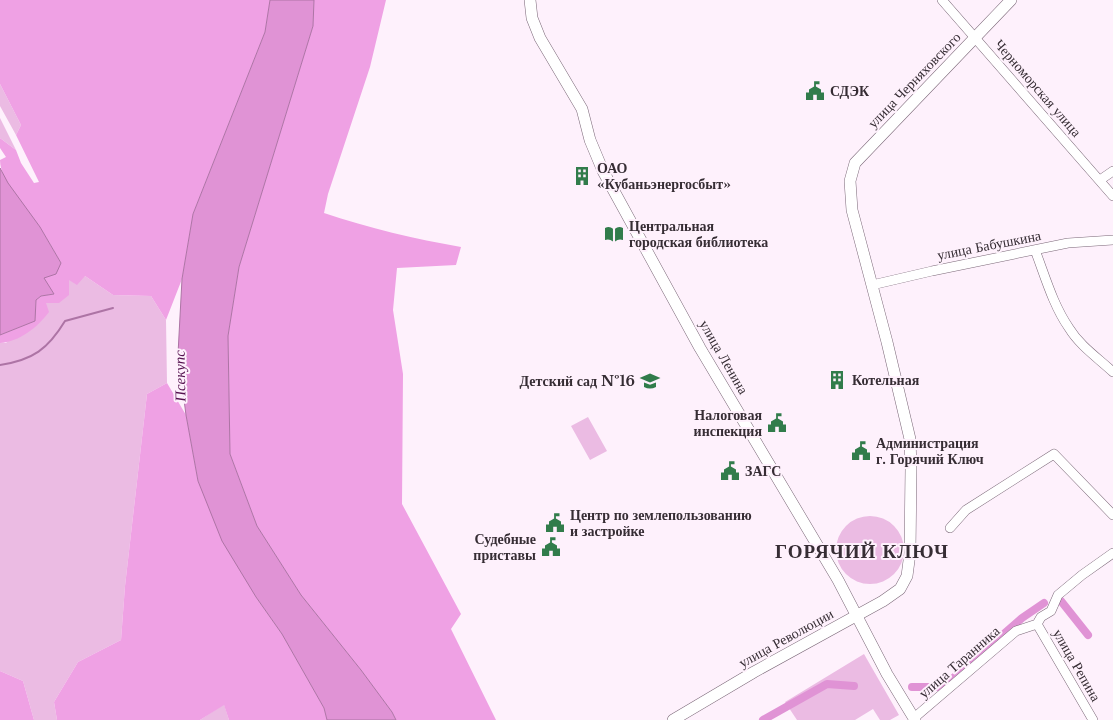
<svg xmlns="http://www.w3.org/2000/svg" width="1113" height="720" font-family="'Libre Baskerville',serif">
<rect width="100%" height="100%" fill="#fef1fc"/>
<path fill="#ebbbe3" d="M 0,84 L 21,125 L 16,135 L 0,106 Z
M 0,118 L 16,150 L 0,138 Z
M 85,276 L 113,295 L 151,296 L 166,320 L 167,383 L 147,394 L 125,586 L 121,640 L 78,662 L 54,702 L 57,720 L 34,720 L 23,681 L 0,671 L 0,343 L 6,343 L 69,279 Z
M 588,417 L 607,451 L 590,460 L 571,426 Z
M836 550a34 34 0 1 1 68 0a34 34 0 1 1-68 0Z
M 864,654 L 899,715 L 890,720 L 880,720 L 873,709 L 855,720 L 797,720 L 785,702 Z
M 224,704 L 229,720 L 200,720 Z"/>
<path fill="#efa1e4" d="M 0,0 L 270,0 L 265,32 L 193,214 L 182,279 L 166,320 L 151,296 L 113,295 L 85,276 L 77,285 L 69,280 L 69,295 L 59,303 L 46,303 L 49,312 C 38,327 19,342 0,343 L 0,335 L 35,321 L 36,300 L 41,296 L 54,294 L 43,278 L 61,263 C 54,251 47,238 39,226 C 27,208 0,182 0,160 L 6,157 L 0,148 L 0,138 L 16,150 L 21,163 L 34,183 L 39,182 L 16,135 L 21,125 L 0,84 Z
M 314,0 L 386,0 L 370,67 L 328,194 L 324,213 C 369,228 415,239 461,247 L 456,265 L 397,268 L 393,310 L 403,374 L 402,504 L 461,614 L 451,629 L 496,720 L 396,720 L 392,712 L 361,670 L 301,595 L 257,526 L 230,454 L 228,336 L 239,267 L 313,26 Z
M 167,383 L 186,415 L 198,481 L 256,597 L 282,634 L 324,708 L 327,720 L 229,720 L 224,705 L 200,720 L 57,720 L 54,702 L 78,662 L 121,640 L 125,586 L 147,394 Z
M 0,671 L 23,681 L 34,720 L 0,720 Z"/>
<path fill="#e093d5" stroke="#ad74a5" d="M 270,0 L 314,0 L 313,26 L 239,267 L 228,336 L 230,454 L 257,526 L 301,595 L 361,670 L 392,712 L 396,720 L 327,720 L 324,708 L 282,634 L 256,597 L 222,541 L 198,481 L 186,415 L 178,354 L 182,279 L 193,214 L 265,32 Z
M 0,168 L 8,183 L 40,227 L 61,263 L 56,274 L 44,278 L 54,294 L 41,296 L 36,300 L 35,321 L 0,335 Z"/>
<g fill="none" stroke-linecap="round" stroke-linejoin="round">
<path stroke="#ad74a5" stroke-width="2" d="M 0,365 C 33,360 48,349 65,321 L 113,308"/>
<path stroke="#e093d5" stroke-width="8" d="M 1061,601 L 1088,635
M 912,687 L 943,687 L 1022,618 L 1044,603
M 763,720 L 827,684 L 854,686"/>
<g stroke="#7b6878" stroke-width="10">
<path id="minor" d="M 942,0 L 1113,196
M 1100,180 L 1113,171
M 1035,250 C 1045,276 1053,305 1069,328 C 1080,346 1098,358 1113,372
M 872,285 L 932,271 L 1068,243 L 1113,240
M 950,528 L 966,510 L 1054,454 L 1113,515
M 1037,624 L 1093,720
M 914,718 L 1016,631 L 1037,624 L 1041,617 L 1051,611 L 1058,595 L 1082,575 L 1113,553"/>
</g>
<g stroke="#7b6878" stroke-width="12">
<path id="tertiary" d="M 530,0 L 532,18 L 540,38 L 582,109 L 590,140 L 603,171 L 700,348 L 838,580 L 887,674 L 915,720
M 673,720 L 754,672 L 883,601 L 900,589 L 907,576 L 910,553 L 911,468 L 910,439 L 887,342 L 852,210 L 850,181 L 855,163 L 1011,0"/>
</g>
<use href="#minor" stroke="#fff" stroke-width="9"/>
<use href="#tertiary" stroke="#fff" stroke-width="11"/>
</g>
<defs>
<g id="civic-bare" transform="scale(1.5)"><path d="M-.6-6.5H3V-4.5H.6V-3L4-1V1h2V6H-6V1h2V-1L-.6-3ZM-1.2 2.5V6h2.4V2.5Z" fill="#317c4b" stroke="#fef1fc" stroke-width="2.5" paint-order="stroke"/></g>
<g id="building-bare" transform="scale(1.5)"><path d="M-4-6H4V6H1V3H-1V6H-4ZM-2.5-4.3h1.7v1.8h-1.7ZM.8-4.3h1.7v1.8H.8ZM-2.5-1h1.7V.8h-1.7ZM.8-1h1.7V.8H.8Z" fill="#317c4b" stroke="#fef1fc" stroke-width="2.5" paint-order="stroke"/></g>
<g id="library-bare" transform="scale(1.5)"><path d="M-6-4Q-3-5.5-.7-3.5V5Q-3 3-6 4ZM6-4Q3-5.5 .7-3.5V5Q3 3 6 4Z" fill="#317c4b" stroke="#fef1fc" stroke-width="2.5" paint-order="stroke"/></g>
<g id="school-bare" transform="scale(1.5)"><path d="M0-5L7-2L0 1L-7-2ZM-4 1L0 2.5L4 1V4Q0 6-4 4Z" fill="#317c4b" stroke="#fef1fc" stroke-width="2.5" paint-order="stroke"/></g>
</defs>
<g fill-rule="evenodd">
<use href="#civic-bare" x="815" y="91"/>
<use href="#building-bare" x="582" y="176"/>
<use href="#library-bare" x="614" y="234"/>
<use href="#building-bare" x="837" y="380"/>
<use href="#school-bare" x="650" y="381"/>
<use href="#civic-bare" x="777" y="423"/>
<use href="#civic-bare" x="861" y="451"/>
<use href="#civic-bare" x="730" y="471"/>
<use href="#civic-bare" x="555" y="523"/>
<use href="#civic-bare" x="551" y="547"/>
</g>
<g text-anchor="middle" stroke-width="4" stroke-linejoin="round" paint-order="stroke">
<g font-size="14" fill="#362d34" stroke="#fef1fc">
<text transform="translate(914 80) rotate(-46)" y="5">улица Черняховского</text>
<text transform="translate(1038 88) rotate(49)" y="5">Черноморская улица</text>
<text transform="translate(989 245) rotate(-11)" y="5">улица Бабушкина</text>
<text transform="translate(724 357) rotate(60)" y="5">улица Ленина</text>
<text transform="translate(786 638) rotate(-29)" y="5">улица Революции</text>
<text transform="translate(959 662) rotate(-41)" y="5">улица Таранника</text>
<text transform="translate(1077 665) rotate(60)" y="5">улица Репина</text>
</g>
<g font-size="14" font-weight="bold" fill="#362d34" stroke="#fef1fc" text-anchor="start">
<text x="830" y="96">СДЭК</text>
<text x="597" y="173">ОАО<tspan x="597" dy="16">«Кубаньэнергосбыт»</tspan></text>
<text x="629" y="231">Центральная<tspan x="629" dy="16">городская библиотека</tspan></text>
<text x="852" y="385">Котельная</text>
<text x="635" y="386" text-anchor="end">Детский сад №16</text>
<text x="762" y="420" text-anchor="end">Налоговая<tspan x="762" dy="16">инспекция</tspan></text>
<text x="876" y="448">Администрация<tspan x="876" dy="16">г. Горячий Ключ</tspan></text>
<text x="745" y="476">ЗАГС</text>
<text x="570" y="520">Центр по землепользованию<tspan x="570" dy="16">и застройке</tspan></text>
<text x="536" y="544" text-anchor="end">Судебные<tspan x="536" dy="16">приставы</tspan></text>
</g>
<g font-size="15" font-style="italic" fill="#561350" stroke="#fef1fc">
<text transform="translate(180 376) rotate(-91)" y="5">Псекупс</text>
</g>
<g font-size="19" font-weight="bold" letter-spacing="1" fill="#362d34" stroke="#fef1fc">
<text x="862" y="558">ГОРЯЧИЙ КЛЮЧ</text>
</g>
</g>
</svg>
